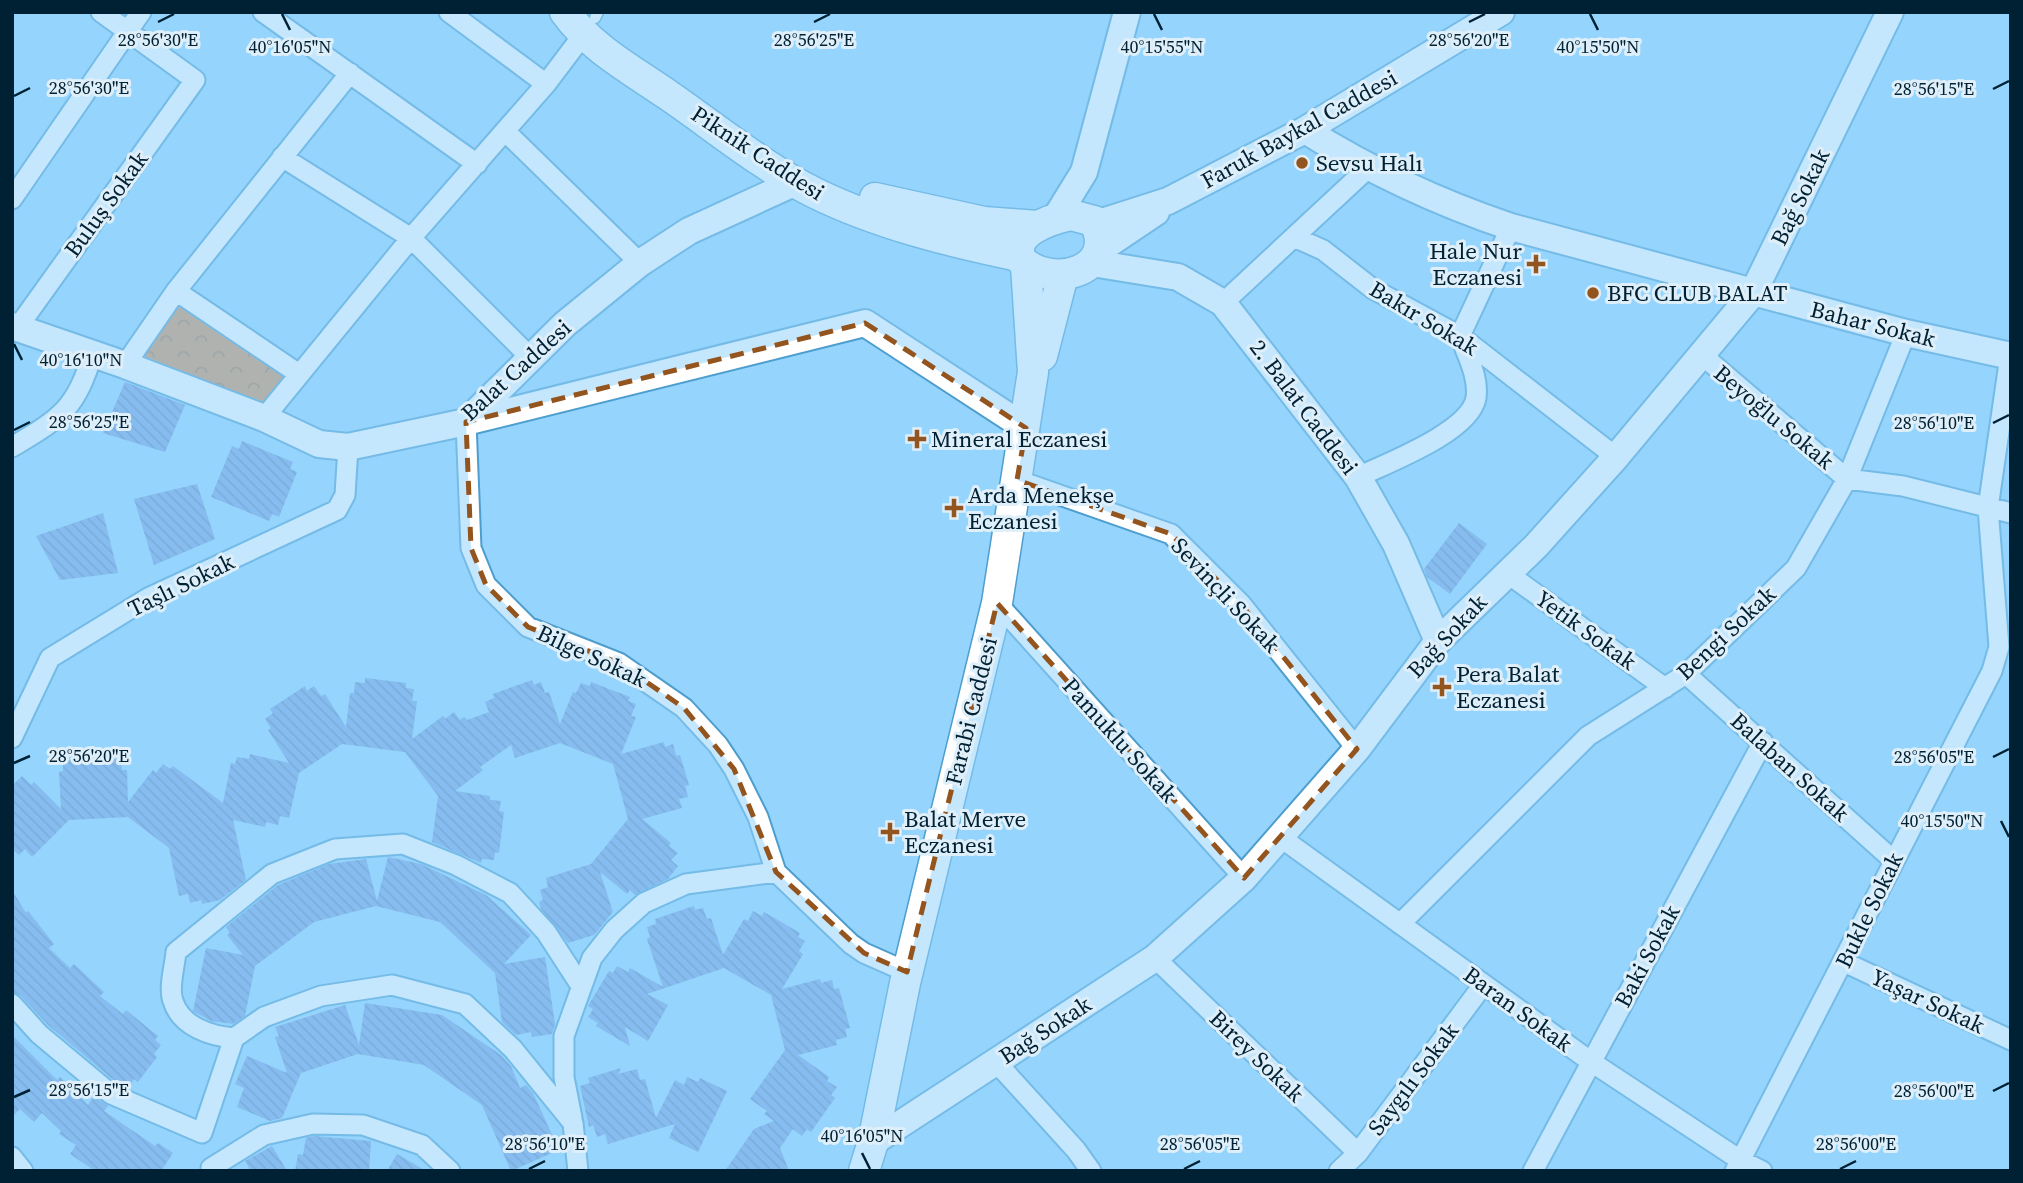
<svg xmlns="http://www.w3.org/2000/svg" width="2023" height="1183" font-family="'Source Serif 4',serif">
<defs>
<pattern id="park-crowns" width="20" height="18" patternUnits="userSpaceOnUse" patternTransform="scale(1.75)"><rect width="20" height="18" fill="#d18a52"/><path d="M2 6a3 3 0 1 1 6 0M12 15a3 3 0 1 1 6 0" fill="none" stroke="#a77045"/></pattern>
<pattern id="building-back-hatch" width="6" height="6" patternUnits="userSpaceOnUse" patternTransform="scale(1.75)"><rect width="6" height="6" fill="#73a0e0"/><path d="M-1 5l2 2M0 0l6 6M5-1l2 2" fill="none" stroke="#5c82b6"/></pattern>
</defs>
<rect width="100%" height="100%" fill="#95d4fc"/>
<path fill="url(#park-crowns)" d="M 176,298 L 292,374 L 265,405 L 139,354 Z"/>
<path fill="url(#building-back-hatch)" d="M 125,382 L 185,405 L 165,452 L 103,433 Z
M 242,441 L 293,462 L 290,469 L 297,472 L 279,517 L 272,514 L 269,521 L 211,497 L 232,446 L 239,449 Z
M 197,484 L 215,539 L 154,565 L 134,499 Z
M 103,513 L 118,573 L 60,580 L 36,536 Z
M 1459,523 L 1487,544 L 1450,594 L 1427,577 L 1424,569 Z
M 365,678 L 406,683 L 406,688 L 414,689 L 412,701 L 417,701 L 412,739 L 443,716 L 445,719 L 454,712 L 460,720 L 464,717 L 467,720 L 489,712 L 485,702 L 494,698 L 493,694 L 532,680 L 534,685 L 541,682 L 545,693 L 549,692 L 560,724 L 573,692 L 576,693 L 581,683 L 590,686 L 591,682 L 630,697 L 628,701 L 636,704 L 631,716 L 636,717 L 621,754 L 664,742 L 665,747 L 673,744 L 676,756 L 680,755 L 689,785 L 685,786 L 688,797 L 679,799 L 682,808 L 642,819 L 671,843 L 669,846 L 678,853 L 671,860 L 678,866 L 668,879 L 635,895 L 630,890 L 627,894 L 600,872 L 613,912 L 594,935 L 568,943 L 541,909 L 539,902 L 543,900 L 540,890 L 548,887 L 546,878 L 591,864 L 628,819 L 613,764 L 560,743 L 515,758 L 511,745 L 480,767 L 483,770 L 455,791 L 490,796 L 490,800 L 501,801 L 499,811 L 504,812 L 499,853 L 495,852 L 494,860 L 482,859 L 481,863 L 432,842 L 438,796 L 405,752 L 342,744 L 299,773 L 289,818 L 280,816 L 278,825 L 266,822 L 265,827 L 233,820 L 246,880 L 220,900 L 202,904 L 201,900 L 190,903 L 188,894 L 179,896 L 169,848 L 128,817 L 69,820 L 32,857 L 25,849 L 19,855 L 12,849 L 12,786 L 22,776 L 31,785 L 34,782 L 61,809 L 59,772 L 63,771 L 63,760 L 72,760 L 71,751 L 112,749 L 113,759 L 121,759 L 122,770 L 127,770 L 128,802 L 153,770 L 156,773 L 163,764 L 170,769 L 173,766 L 223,803 L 231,763 L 235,764 L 237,757 L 249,759 L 250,754 L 289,763 L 268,730 L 271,728 L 265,719 L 273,713 L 270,709 L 305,686 L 307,691 L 314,686 L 321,696 L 325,694 L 346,727 L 350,693 L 354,693 L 355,682 L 365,683 Z
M 388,857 L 421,864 L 486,895 L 531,935 L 504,964 L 545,957 L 555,1024 L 552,1034 L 532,1037 L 531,1032 L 516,1035 L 502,1022 L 495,973 L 440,922 L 376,906 L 314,922 L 255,966 L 245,1016 L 233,1024 L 211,1021 L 193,1011 L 206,948 L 243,955 L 227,935 L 230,933 L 226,927 L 278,885 L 329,864 L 366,859 L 377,901 Z
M 12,890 L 26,913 L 28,911 L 54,944 L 49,948 L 70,968 L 74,964 L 104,992 L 100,996 L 123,1014 L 126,1010 L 158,1036 L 155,1040 L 161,1045 L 154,1054 L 157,1057 L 138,1082 L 134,1079 L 128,1088 L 117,1083 L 48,1025 L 21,996 L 12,992 Z
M 694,906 L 695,910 L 703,908 L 707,919 L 711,918 L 723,955 L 744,919 L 748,921 L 753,911 L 762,916 L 764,912 L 800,933 L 798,937 L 805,941 L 799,951 L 803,954 L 782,989 L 820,979 L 821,983 L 832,980 L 834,989 L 839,988 L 850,1028 L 845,1029 L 847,1037 L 836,1040 L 837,1045 L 798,1055 L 829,1077 L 827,1081 L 837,1087 L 831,1095 L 835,1098 L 811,1132 L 807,1129 L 802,1136 L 793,1129 L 780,1148 L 789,1171 L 725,1171 L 754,1129 L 774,1121 L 764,1114 L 767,1111 L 750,1099 L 785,1050 L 771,995 L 724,968 L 647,994 L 668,1005 L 648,1041 L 625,1027 L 630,1046 L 596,1026 L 598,1023 L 588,1017 L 593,1009 L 588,1006 L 609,971 L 613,973 L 617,966 L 628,972 L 630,968 L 663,987 L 647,939 L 650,937 L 647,927 L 656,924 L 655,919 Z
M 365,1003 L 442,1015 L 501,1055 L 511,1066 L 520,1088 L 526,1085 L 533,1093 L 559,1150 L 511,1171 L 482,1105 L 424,1065 L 358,1054 L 301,1073 L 282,1118 L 270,1121 L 237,1107 L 244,1088 L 235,1084 L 247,1056 L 287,1073 L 275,1037 L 279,1036 L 275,1027 L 345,1005 L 359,1045 Z
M 12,1035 L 57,1080 L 60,1077 L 88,1105 L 94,1096 L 108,1106 L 104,1111 L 155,1146 L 158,1143 L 173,1153 L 161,1171 L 95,1171 L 70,1154 L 76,1145 L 59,1134 L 61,1131 L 42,1113 L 34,1122 L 20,1109 L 12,1117 Z
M 621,1068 L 618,1074 L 637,1069 L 640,1080 L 645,1079 L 656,1118 L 675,1080 L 684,1085 L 687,1077 L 698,1082 L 700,1078 L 727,1091 L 698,1152 L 669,1138 L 675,1124 L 608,1144 L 605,1134 L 597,1137 L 593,1125 L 589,1127 L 580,1086 L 590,1083 L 588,1078 Z
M 314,1136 L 371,1141 L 369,1171 L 295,1171 L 298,1154 L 303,1155 L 306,1138 Z
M 272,1146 L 287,1171 L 251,1171 L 245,1161 Z
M 397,1154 L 426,1171 L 387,1171 Z"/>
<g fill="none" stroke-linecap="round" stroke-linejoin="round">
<g stroke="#4d9ece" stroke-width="13">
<path id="lane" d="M 595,18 L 598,12"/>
</g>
<g stroke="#4d9ece" stroke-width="23">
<path id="street" d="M 263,12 L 477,164
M 449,12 L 546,84
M 505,131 L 640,263
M 282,157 L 411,238 L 530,357
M 12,199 L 141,12
M 1294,237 L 1323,250 L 1373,289 L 1460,336 L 1616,457
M 176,291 L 299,374
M 1223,303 L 1367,169
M 18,327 L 195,80 L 101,12
M 1702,355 L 1847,479 L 1903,486 L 2011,513
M 125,365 L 176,291 L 350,73
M 264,418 L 411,238 L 546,84 L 583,35
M 466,422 L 471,548 L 486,585 L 528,627 L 619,663 L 684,708 L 718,745 L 734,769 L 758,817 L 776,872 L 851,944 L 864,953 L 907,972
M 12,447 C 62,417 75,410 93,353
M 1358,477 C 1387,463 1470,432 1476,398 C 1479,377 1467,355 1460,336 L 1511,227
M 1017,480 L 1171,534 L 1241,604 L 1357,749
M 1507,573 L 1665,688
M 997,603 L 1244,878
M 1686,674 L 1893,860
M 12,738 L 50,658 L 148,598 L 337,510 L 345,495 L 348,447
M 1280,837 L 1590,1061 L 1740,1160 L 1762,1171
M 1400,924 L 1588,736 L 1686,674 L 1796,568 L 1847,479 L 1906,333
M 1155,958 L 1358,1153
M 1844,962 L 2011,1040
M 12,1004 L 39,1034 L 111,1094 L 202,1133 L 234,1038 L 264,1017 L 321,996 L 392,985 L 465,1004 L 513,1049 L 573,1123 L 578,1171
M 234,1038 C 211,1036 181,1027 173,1001 C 168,988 175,965 176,952 L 272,874 L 335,849 L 403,844 L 456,865 L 510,893 L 546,932 L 581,986
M 996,1062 L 1076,1150 L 1091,1171
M 572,1118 L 564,1077 L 564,1036 L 592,958 L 614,930 L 644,903 L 686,884 L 776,872
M 12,1157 L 23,1171
M 211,1168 L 264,1135 L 313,1124 L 363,1125 L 422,1145 L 450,1171
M 1339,1171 L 1358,1153 L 1483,985
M 1533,1171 L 1763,742
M 1735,1171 L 1992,671 L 1999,647 L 1988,508 L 2010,356"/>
</g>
<g stroke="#4d9ece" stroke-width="30">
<path id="secondary" d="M 1305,130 C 1372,172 1436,202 1511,227 L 1906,333 L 2011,356
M 1055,219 L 1084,172 L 1127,12
M 1096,224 L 1168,201 L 1305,130 L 1501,12
M 1101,249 L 1156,212
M 1092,263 L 1178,277 L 1223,303 L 1358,477 L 1396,544 L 1438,641
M 12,326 L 125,365 L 264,418 L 319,444 L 348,447 L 466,422 L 565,324 L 640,263 L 689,231 L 796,182
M 466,422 L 865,323 L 1026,428
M 873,1142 L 1155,958 L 1244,878 L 1357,749 L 1438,641 L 1536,546 L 1616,457 L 1753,293 L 1890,12"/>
</g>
<g stroke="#4d9ece" stroke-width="33">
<path id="primary" d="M 565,12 C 591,48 632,70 668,95 C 716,128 763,167 815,193 C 878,224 951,242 1019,256
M 875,198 L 984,222 L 1037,226
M 1071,215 L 1094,221 C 1120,270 1053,290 1022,261 C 1007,233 1051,219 1071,215 Z
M 1042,356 L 1063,275
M 864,1171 L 873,1142 L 905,983 L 997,603 L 1033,372 L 1026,266"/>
</g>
<use href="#lane" stroke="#fff" stroke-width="10"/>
<use href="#street" stroke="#fff" stroke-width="19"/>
<use href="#secondary" stroke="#fff" stroke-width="26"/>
<use href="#primary" stroke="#fff" stroke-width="30"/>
</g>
<path d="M0 0H2023V1183H0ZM 865,323 L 1026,428 L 1017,480 L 1171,534 L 1241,604 L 1357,749 L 1244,878 L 997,603 L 907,972 L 864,953 L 776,872 L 734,769 L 684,708 L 619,663 L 528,627 L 486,585 L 471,548 L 466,422 Z" fill="#95d4fc" fill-opacity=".55" fill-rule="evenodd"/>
<path fill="none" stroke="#94541d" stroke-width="5" stroke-dasharray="14 9" stroke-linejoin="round" d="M 865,323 L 1026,428 L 1017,480 L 1171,534 L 1241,604 L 1357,749 L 1244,878 L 997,603 L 907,972 L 864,953 L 776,872 L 734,769 L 684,708 L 619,663 L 528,627 L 486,585 L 471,548 L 466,422 Z"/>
<path fill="none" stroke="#002033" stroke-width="2.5" d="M 282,14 L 290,30M 1154,14 L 1162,30M 1590,14 L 1598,30M 158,22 L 174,14M 814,22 L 830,14M 1469,22 L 1485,14M 1993,89 L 2009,81M 14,96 L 30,88M 14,344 L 22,360M 1993,423 L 2009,415M 14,430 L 30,422M 1993,757 L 2009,749M 14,763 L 30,756M 2001,821 L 2009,837M 1993,1091 L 2009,1083M 14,1097 L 30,1090M 862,1153 L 870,1169M 529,1169 L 545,1161M 1184,1169 L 1200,1161M 1840,1169 L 1856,1161"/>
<g fill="#94541d" stroke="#dfeff9" stroke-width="2.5">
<circle cx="1302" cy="163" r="7"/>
<path d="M1532.5 253.5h7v7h7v7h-7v7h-7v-7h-7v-7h7z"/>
<circle cx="1593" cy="293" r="7"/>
<path d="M913.5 428.5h7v7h7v7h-7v7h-7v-7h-7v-7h7z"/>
<path d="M950.5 497.5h7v7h7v7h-7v7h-7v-7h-7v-7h7z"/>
<path d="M1438.5 676.5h7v7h7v7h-7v7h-7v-7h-7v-7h7z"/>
<path d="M886.5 821.5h7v7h7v7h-7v7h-7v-7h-7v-7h7z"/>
</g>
<g text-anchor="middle" stroke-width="6" stroke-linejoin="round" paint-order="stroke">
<g font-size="23" fill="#002033" stroke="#dfeff9">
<text transform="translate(1299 129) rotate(-29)" y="8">Faruk Baykal Caddesi</text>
<text transform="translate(758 153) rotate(33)" y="8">Piknik Caddesi</text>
<text transform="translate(1800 197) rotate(-64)" y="8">Bağ Sokak</text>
<text transform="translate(106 204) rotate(-54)" y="8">Buluş Sokak</text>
<text transform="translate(1424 318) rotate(31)" y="8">Bakır Sokak</text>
<text transform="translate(1873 324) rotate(14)" y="8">Bahar Sokak</text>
<text transform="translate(516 370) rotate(-42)" y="8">Balat Caddesi</text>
<text transform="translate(1304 407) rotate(53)" y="8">2. Balat Caddesi</text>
<text transform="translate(1774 417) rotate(40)" y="8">Beyoğlu Sokak</text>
<text transform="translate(181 585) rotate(-26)" y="8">Taşlı Sokak</text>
<text transform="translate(1226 595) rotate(47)" y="8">Sevinçli Sokak</text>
<text transform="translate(1586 630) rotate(36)" y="8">Yetik Sokak</text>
<text transform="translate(1726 633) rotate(-43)" y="8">Bengi Sokak</text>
<text transform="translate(1447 636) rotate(-47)" y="8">Bağ Sokak</text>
<text transform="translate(592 656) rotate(25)" y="8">Bilge Sokak</text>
<text transform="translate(971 711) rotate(-76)" y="8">Farabi Caddesi</text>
<text transform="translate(1120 740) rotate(48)" y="8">Pamuklu Sokak</text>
<text transform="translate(1790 767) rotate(42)" y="8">Balaban Sokak</text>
<text transform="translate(1869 910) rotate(-64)" y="8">Bukle Sokak</text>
<text transform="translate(1647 956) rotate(-62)" y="8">Baki Sokak</text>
<text transform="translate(1928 1001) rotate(25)" y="8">Yaşar Sokak</text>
<text transform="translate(1518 1009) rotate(36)" y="8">Baran Sokak</text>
<text transform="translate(1045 1030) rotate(-33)" y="8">Bağ Sokak</text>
<text transform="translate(1257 1056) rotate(44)" y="8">Birey Sokak</text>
<text transform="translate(1413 1079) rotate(-53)" y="8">Saygılı Sokak</text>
</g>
<g font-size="23" fill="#002033" stroke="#dfeff9" text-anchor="start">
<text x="1316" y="171">Sevsu Halı</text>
<text x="1522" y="259" text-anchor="end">Hale Nur<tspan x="1522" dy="26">Eczanesi</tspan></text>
<text x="1607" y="301">BFC CLUB BALAT</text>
<text x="931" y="447">Mineral Eczanesi</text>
<text x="968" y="503">Arda Menekşe<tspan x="968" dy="26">Eczanesi</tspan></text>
<text x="1456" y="682">Pera Balat<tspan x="1456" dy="26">Eczanesi</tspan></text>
<text x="904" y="827">Balat Merve<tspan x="904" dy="26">Eczanesi</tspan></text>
</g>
</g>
<g font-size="18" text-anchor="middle" fill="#002033" stroke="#dfeff9" stroke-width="6" stroke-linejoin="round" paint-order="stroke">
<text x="158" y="46">28°56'30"E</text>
<text x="1469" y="46">28°56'20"E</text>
<text x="814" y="46">28°56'25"E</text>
<text x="290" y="53">40°16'05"N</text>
<text x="1162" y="53">40°15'55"N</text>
<text x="1598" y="53">40°15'50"N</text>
<text x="89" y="94">28°56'30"E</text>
<text x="1934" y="95">28°56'15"E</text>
<text x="81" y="366">40°16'10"N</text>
<text x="89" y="428">28°56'25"E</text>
<text x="1934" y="429">28°56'10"E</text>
<text x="89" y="762">28°56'20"E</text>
<text x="1934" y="763">28°56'05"E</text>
<text x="1942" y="827">40°15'50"N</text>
<text x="89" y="1096">28°56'15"E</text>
<text x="1934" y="1097">28°56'00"E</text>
<text x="862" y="1142">40°16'05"N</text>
<text x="545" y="1150">28°56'10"E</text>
<text x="1200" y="1150">28°56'05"E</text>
<text x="1856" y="1150">28°56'00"E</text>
</g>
<rect width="2023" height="1183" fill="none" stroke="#002033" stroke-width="28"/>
</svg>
